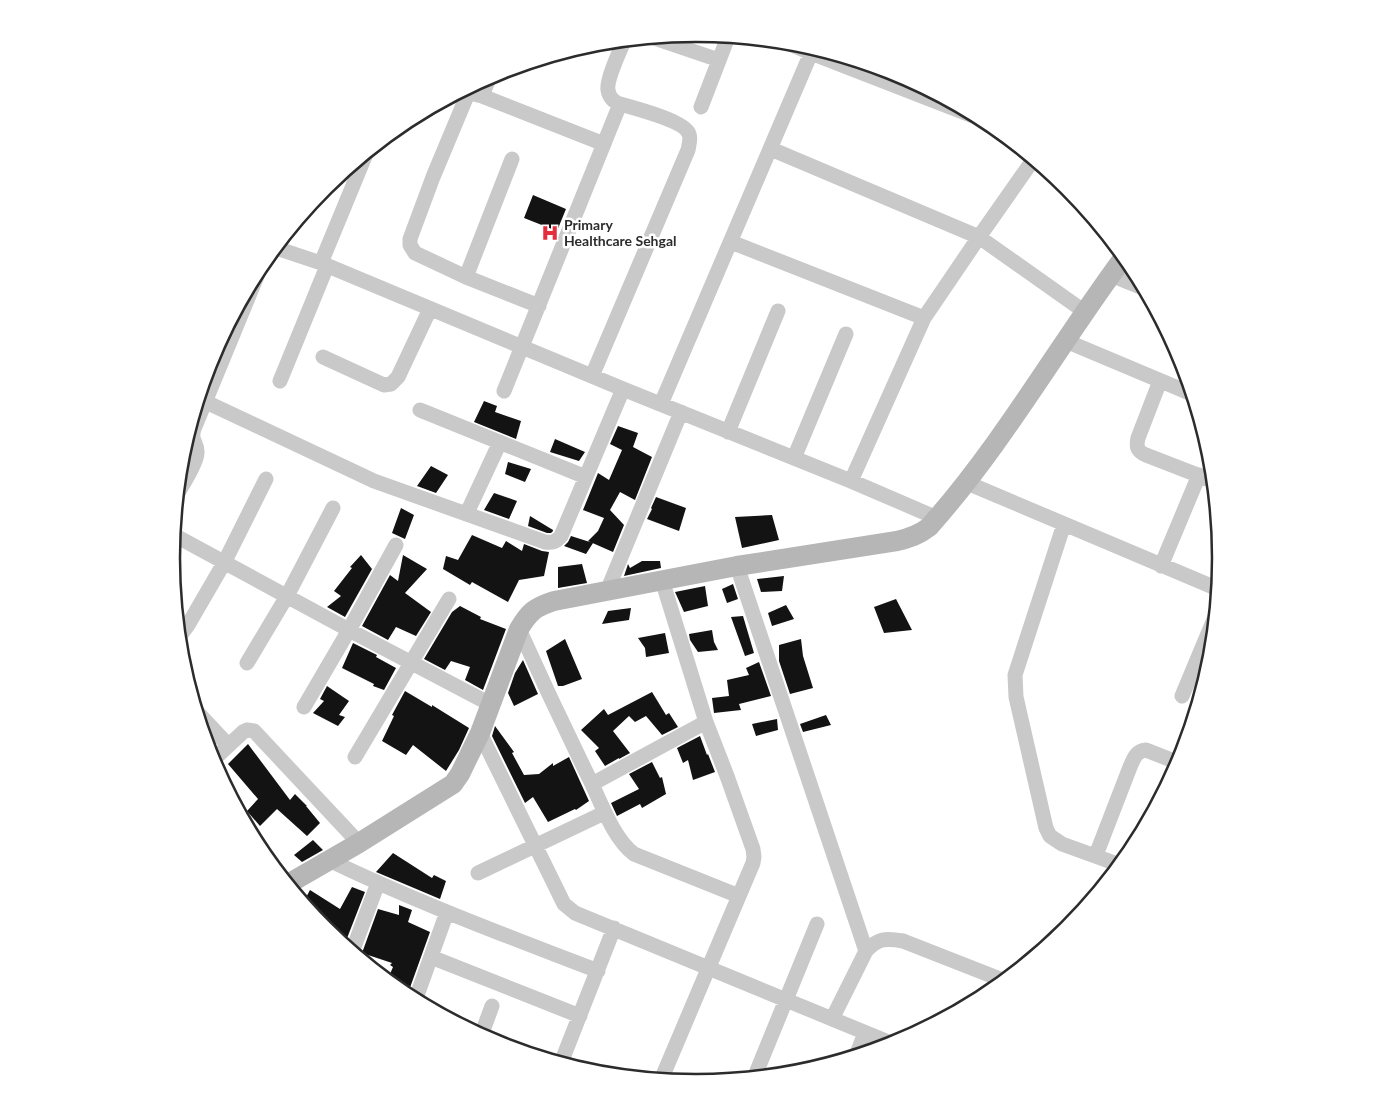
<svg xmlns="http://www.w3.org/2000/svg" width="1392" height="1117" font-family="Lato,sans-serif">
<rect width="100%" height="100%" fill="#fff"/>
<path fill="#131313" d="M 533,195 L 566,209 L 557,231 L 524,218 Z
M 484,401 L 497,406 L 495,412 L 521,421 L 516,439 L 474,422 Z
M 618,426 L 638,433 L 633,447 L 652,457 L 635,500 L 620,492 L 610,510 L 624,525 L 613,552 L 588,541 L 598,531 L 604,518 L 583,510 L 598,473 L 609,480 L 622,450 L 610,444 Z
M 555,439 L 585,452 L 579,461 L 550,452 Z
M 508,462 L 531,469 L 525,482 L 505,474 Z
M 431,466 L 448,475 L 436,493 L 417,486 Z
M 494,493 L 517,501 L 509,519 L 484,510 Z
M 656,497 L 686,508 L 679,531 L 647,519 L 652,509 L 651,508 Z
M 401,508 L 414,515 L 405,539 L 392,533 Z
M 772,515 L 779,540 L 742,548 L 735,517 Z
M 530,516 L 553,530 L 553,531 L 551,533 L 547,533 L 528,526 Z
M 472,535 L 502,548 L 506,541 L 522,551 L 524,544 L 542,551 L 549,552 L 544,576 L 519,580 L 508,602 L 472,582 L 470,585 L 443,569 L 446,556 L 458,560 Z
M 571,536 L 593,543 L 586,554 L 564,546 L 568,542 Z
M 361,555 L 372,569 L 345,617 L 327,607 L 341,596 L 334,591 L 352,568 L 350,567 Z
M 403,555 L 427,569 L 405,593 L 431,612 L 416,636 L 396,627 L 388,640 L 362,626 L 390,575 L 398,581 Z
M 642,561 L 660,561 L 661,568 L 624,576 L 628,564 L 630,568 Z
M 582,564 L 587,583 L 558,588 L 558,567 Z
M 784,576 L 782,591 L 761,592 L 757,579 Z
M 733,584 L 738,599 L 727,603 L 722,589 Z
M 705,586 L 708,606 L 684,612 L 675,592 Z
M 896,599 L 912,630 L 884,633 L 874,607 Z
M 786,605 L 794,619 L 772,626 L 768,613 Z
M 460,606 L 481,617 L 480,619 L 506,629 L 483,690 L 465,680 L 470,667 L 451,661 L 445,670 L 424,659 L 452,612 Z
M 631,608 L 629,620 L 602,624 L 608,611 Z
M 743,616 L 754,653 L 745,656 L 731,617 Z
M 712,630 L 714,642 L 718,650 L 698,652 L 690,640 L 689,634 Z
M 665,633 L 669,653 L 646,657 L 645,648 L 638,638 Z
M 565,639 L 582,679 L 563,686 L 558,686 L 546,651 Z
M 801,639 L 803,656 L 813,688 L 790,694 L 779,661 L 779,645 Z
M 353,643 L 377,655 L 376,657 L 396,668 L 384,690 L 373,686 L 374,684 L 342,668 Z
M 523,660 L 538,694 L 514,706 L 508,693 L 515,673 Z
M 759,662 L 771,696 L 739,704 L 741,710 L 714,713 L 712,698 L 729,696 L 727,680 L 749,675 L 746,668 Z
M 327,686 L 349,701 L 339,715 L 345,717 L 338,726 L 313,713 L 324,701 L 320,699 Z
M 405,691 L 432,707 L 432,705 L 469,728 L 459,750 L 446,771 L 413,745 L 406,755 L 382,741 L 394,716 L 392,715 Z
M 652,692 L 666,715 L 669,713 L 678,727 L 662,735 L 646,716 L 635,722 L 629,716 L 613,731 L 630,753 L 619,759 L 619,758 L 605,766 L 595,751 L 599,748 L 581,730 L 604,709 L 608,715 Z
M 826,715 L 831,725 L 803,732 L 800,724 Z
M 777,719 L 778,730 L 756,736 L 752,724 Z
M 495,726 L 514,752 L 512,753 L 524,775 L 539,774 L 553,763 L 553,766 L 569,757 L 589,801 L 576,810 L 575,809 L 548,822 L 533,797 L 525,803 L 492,736 Z
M 700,736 L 707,755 L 708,754 L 715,772 L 693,780 L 688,760 L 683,763 L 677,748 Z
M 248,744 L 290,800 L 295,794 L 307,806 L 306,806 L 320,823 L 307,836 L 277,809 L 260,826 L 247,811 L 258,799 L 228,764 Z
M 652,762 L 660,778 L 662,777 L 666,794 L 642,808 L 640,804 L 617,816 L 611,803 L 639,789 L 629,774 Z
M 313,840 L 323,850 L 302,862 L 294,855 Z
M 393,853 L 432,878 L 434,875 L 446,881 L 440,899 L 376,872 Z
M 352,887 L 365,892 L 344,946 L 325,929 L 330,922 L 314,917 L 303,903 L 310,890 L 340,909 Z
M 399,905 L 412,910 L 408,922 L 430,932 L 407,996 L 387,981 L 393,967 L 390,965 L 392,963 L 362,953 L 378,909 L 399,915 Z"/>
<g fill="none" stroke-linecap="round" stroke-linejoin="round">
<path stroke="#c9c9c9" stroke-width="15" d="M 654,38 L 719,60
M 788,43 L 811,53 L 813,48
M 490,76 L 482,96 L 604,144
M 482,96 L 474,94 L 470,94 L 466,98 L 433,177 L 410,239 L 410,245 L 415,253 L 466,277 L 539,306
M 620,104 C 614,102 609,97 608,90 C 606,80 620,51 624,41
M 701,107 L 728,37
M 771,149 L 979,237 L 1085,312
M 731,242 L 924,318
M 275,248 L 279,249 L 321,263 L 623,389 L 851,481 L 937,518
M 321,263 L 366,154
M 1111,275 L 1143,288
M 466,277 L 512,159
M 1066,341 L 1192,394
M 323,357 L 384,385 L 391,384 L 398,377 L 430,309
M 280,381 L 327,266
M 1160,381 L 1138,438 C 1136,447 1137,451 1146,455 L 1213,481
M 504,391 L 620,104 C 634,108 685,121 689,134 C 691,138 689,145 688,150 L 592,376
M 206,402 L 374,481 L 545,542 C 552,543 556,542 561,536 L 623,389
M 661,404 L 811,53 L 986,121
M 420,410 L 586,477
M 728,432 L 778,311
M 794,458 L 846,334
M 851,481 L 924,318 L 979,237 L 1033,160
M 965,482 L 1218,589
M 178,493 C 183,484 197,462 197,453 C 198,443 190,441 194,429 L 262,264
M 467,513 L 500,442
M 1064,524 L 1015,675 L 1016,697 L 1046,828 L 1050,836 L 1062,844 L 1120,865
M 174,535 L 349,630 L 490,704
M 737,566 L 866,951
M 1161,566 L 1199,475
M 607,591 L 681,412
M 519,629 C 542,680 566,731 591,782 C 602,805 614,839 634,854 L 739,896
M 179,637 L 188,625 L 224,563 L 266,479
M 247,663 L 287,596 L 333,508
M 1182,696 L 1215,617
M 304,707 L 349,630 L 396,545
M 197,712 L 228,745
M 480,733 L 564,904 L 575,913 L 893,1044
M 355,757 L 449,599
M 212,761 L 243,732 L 247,730 L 254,731 L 359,843
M 592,784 L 706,722
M 1096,855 L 1130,767 C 1134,758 1136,751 1146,750 L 1179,763
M 329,860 C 416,902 507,936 598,971
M 478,873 L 604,813
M 352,952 L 378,883
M 431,957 L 580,1016
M 415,1001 L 447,912
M 832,1019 L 866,951 C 878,938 886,938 903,941 L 1005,981
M 481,1036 L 492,1006
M 856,1056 L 865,1033
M 561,1063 L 614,928
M 754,1078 L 817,924
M 661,1080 L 753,863 L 754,857 L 753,849 L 727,776 L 706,722 L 662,580"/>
<path stroke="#b6b6b6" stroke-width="20" d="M 288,884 L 359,843 L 453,784 L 460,774 L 480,733 L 519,629 C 529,612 535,607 554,601 L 737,566 L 897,541 C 909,538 919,535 929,527 C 1003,444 1058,346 1124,257"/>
</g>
<defs>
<g id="hospital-bare" transform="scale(1.35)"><path d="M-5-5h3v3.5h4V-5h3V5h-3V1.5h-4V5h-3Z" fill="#e42e3e" stroke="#fff" stroke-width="2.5" paint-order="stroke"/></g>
</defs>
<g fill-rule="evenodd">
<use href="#hospital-bare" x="550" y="233"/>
</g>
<g text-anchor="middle" stroke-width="5" stroke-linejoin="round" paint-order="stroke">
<g font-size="14" font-weight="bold" fill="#2c2c2c" stroke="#fff" text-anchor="start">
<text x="564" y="230">Primary<tspan x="564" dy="16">Healthcare Sehgal</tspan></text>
</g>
</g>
<path d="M0 0H1392V1117H0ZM180 558a516 516 0 1 1 1032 0a516 516 0 1 1-1032 0Z" fill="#fff" fill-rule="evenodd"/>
<path fill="none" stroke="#2c2c2c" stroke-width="2.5" d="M180 558a516 516 0 1 1 1032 0a516 516 0 1 1-1032 0Z"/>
</svg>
